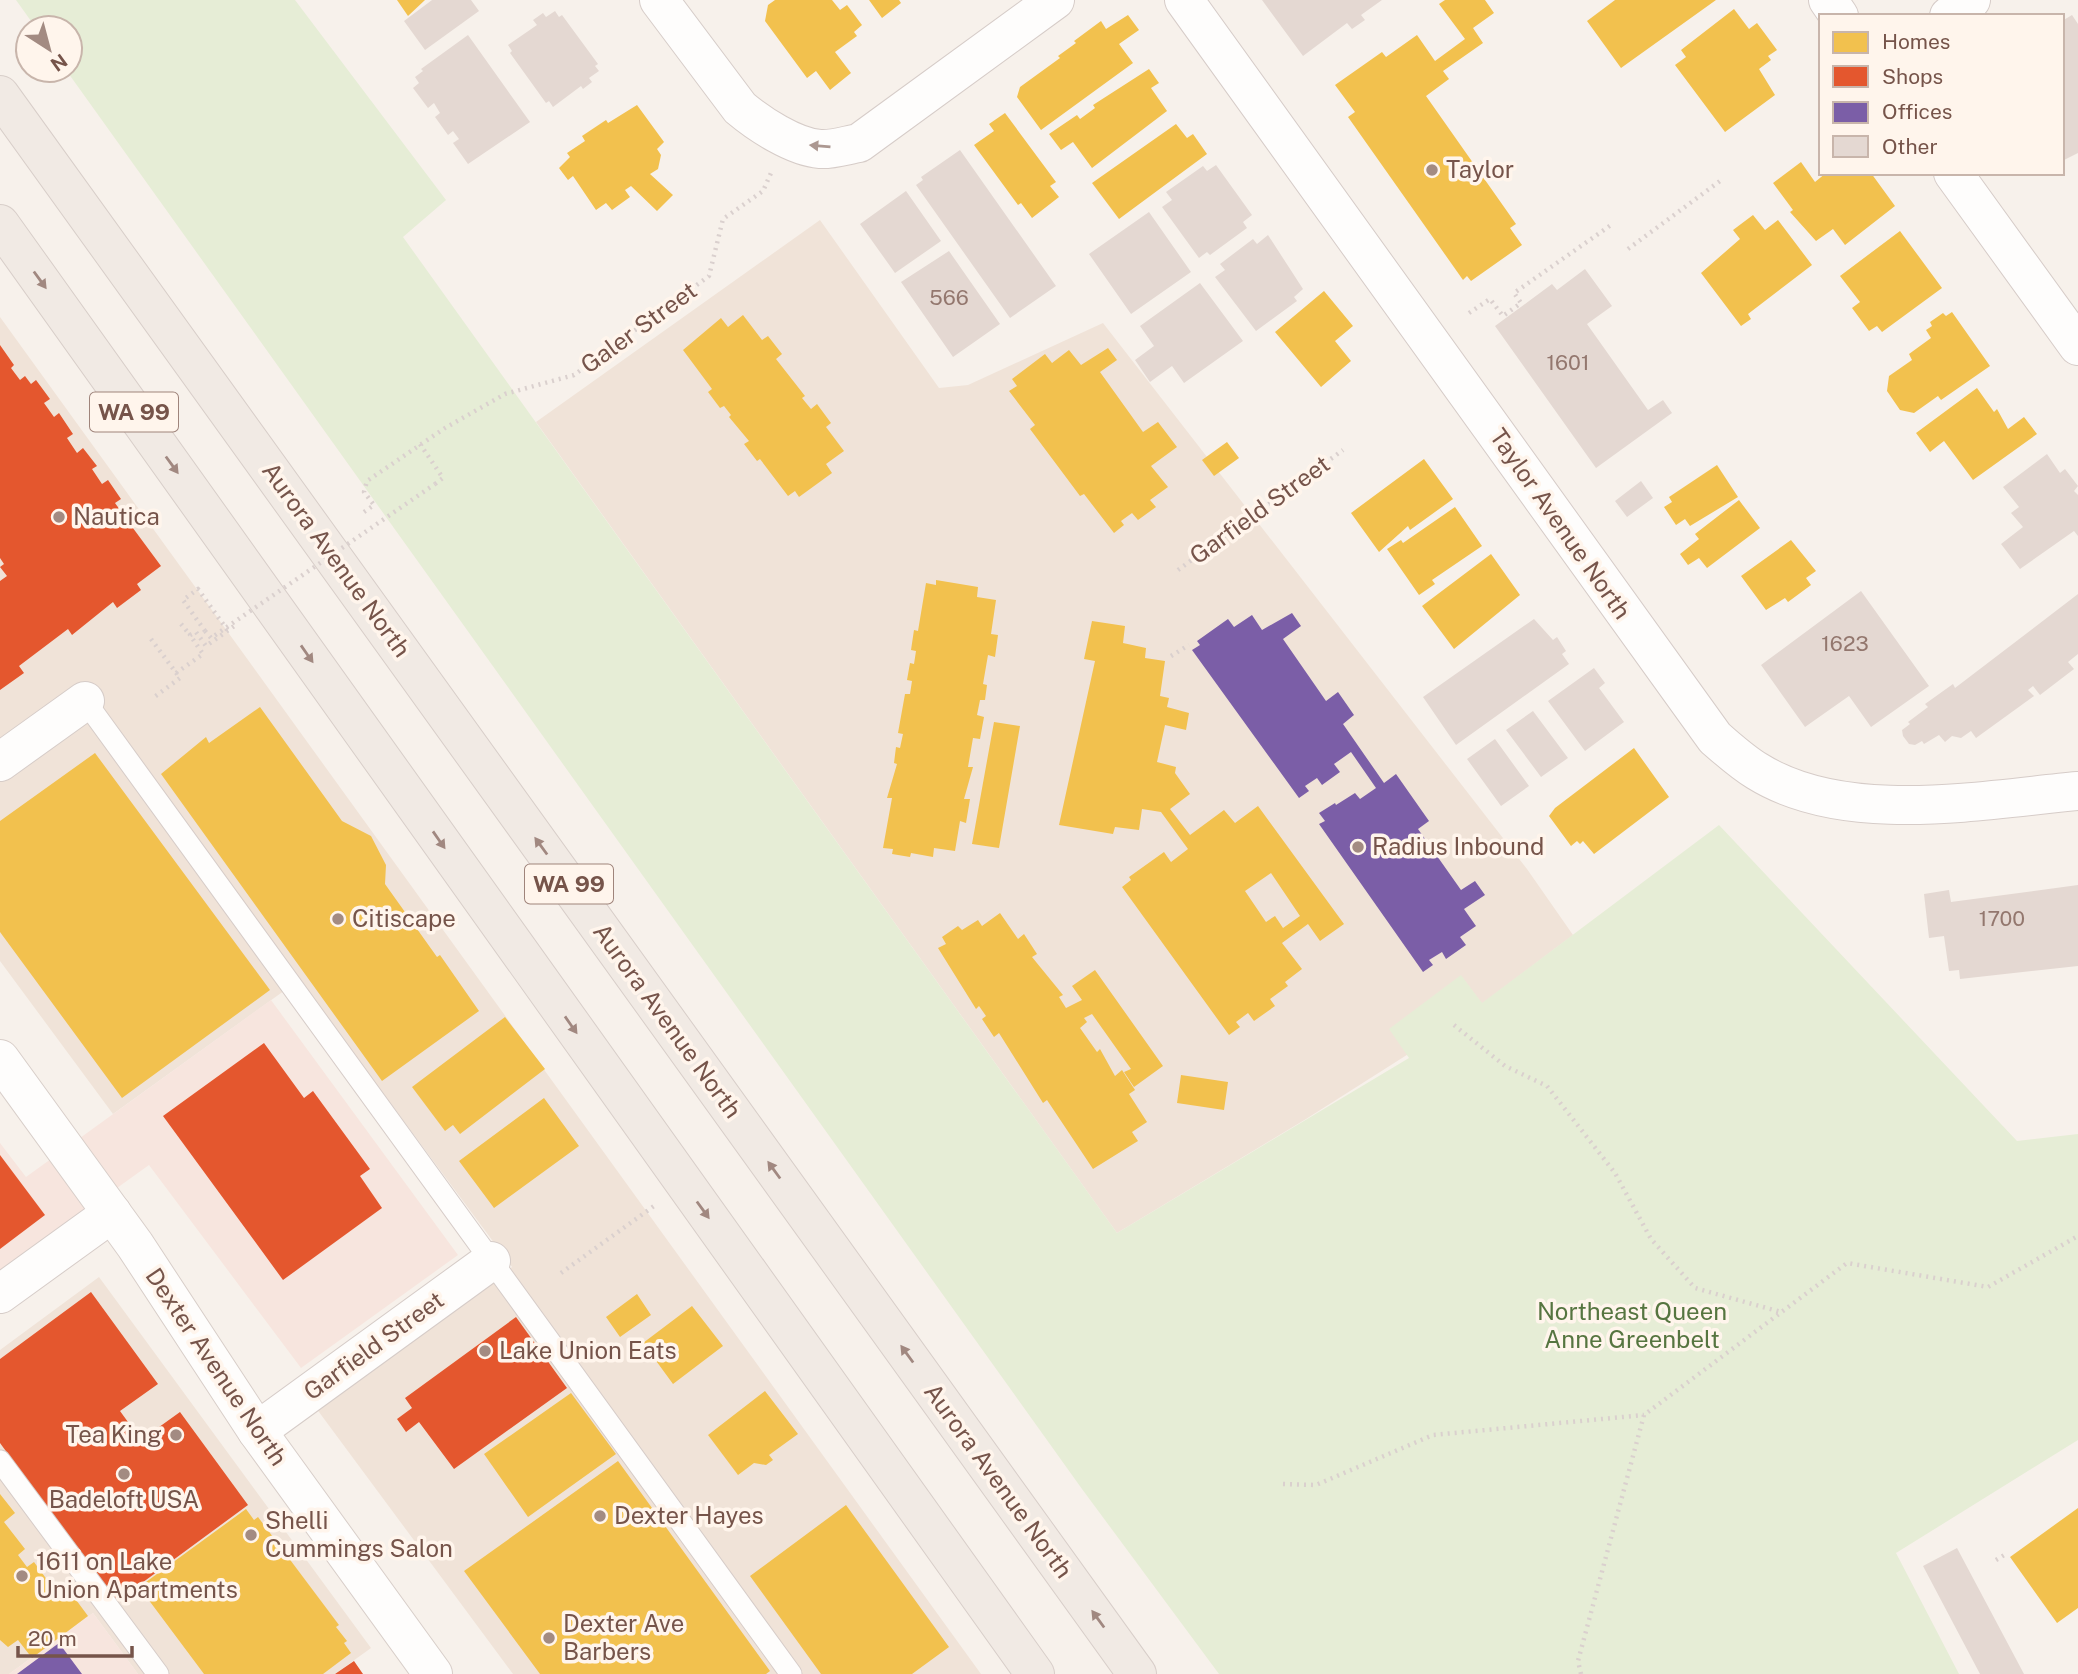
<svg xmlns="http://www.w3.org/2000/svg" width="2078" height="1674" font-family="'Public Sans',sans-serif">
<rect width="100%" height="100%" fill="#f7f1eb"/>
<path fill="#f0e3d8" d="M 820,220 L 939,388 L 968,385 L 1103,323 L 1527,869 L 1573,935 L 1454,1025 L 1306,1119 L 1117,1233 L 536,422 Z
M 0,317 L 981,1674 L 513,1674 L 316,1408 L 512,1267 L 299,980 L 113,1114 L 0,961 Z
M 99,1277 L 371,1648 L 335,1674 L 138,1674 L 93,1613 L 9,1674 L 0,1674 L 0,1350 Z"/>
<path fill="#f7e5de" d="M 271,1000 L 458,1255 L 301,1368 L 149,1165 L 0,1272 L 0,1143 L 26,1177 Z
M 93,1613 L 138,1674 L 9,1674 Z"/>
<path fill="#e6edd6" d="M 16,0 L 295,0 L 446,200 L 403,237 L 1117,1233 L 1409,1058 L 1389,1029 L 1461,975 L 1482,1003 L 1719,825 L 2017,1141 L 2078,1134 L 2078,1440 L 1896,1553 L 1959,1674 L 1219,1674 L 1082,1489 L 66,70 L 70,70 L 70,28 L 36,28 Z"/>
<path fill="#f2c14e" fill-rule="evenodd" d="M 397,0 L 425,0 L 408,16 Z
M 775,0 L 832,0 L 840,10 L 847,5 L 862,25 L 854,32 L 857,36 L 835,52 L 851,73 L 830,90 L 816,71 L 807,78 L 765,21 L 768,5 Z
M 869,0 L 899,0 L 901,3 L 882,18 Z
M 1445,0 L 1485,0 L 1494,13 L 1473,28 L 1483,43 L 1443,71 L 1449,79 L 1426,96 L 1516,224 L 1510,228 L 1522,245 L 1471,281 L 1467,276 L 1463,280 L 1348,117 L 1355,112 L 1335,85 L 1382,52 L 1386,57 L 1417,35 L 1435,61 L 1465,39 L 1439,4 Z
M 1615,0 L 1716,0 L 1621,68 L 1587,21 Z
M 1734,9 L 1749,29 L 1757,23 L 1777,50 L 1768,56 L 1771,60 L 1759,69 L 1775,95 L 1725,132 L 1675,65 L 1686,57 L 1681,50 Z
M 1128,15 L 1139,30 L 1119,44 L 1133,63 L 1041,130 L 1017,97 L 1020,87 L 1060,58 L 1058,56 L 1076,43 L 1074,41 L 1101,21 L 1106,29 Z
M 1149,69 L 1159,83 L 1151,88 L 1167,111 L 1092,168 L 1073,142 L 1061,150 L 1049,134 L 1077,115 L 1080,119 L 1095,108 L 1093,105 Z
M 637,105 L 664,142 L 657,149 L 661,155 L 658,169 L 650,174 L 673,195 L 657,211 L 631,186 L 625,190 L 630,197 L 612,210 L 606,203 L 596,210 L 573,176 L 568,180 L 559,168 L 570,157 L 567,153 L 585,141 L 582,136 L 606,120 L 608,123 Z
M 1005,113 L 1056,182 L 1050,186 L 1059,197 L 1032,218 L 1021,203 L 1018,205 L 974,145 L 994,131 L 989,124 Z
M 1176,124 L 1187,138 L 1193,134 L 1207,154 L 1119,219 L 1092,183 Z
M 1801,162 L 1815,182 L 1826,173 L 1871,173 L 1895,206 L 1845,245 L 1833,229 L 1816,241 L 1790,212 L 1793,210 L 1773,183 Z
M 1753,215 L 1765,230 L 1778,220 L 1812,265 L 1748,314 L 1751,319 L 1741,326 L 1701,273 L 1740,239 L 1733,230 Z
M 1900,231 L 1942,288 L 1882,332 L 1877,326 L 1869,331 L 1852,308 L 1860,302 L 1840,276 Z
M 1324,291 L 1353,326 L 1335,341 L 1351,361 L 1321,387 L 1275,332 Z
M 1952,312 L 1990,366 L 1941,400 L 1938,396 L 1914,413 L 1900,410 L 1887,391 L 1889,376 L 1912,360 L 1909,354 L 1931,338 L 1926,330 L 1932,326 L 1930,322 L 1943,313 L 1946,316 Z
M 743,315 L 762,340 L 768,336 L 782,354 L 776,359 L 805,396 L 802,398 L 811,409 L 817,404 L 831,423 L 826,427 L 844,451 L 826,464 L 832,473 L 799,497 L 795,491 L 788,496 L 760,459 L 757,461 L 744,444 L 749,441 L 729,417 L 731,415 L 724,406 L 720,408 L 708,392 L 712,389 L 683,350 L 721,318 L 728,327 Z
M 1108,348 L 1117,360 L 1100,372 L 1143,432 L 1158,422 L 1177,447 L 1151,466 L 1168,487 L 1150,500 L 1156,507 L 1138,520 L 1132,513 L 1121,521 L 1124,525 L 1114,533 L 1084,494 L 1080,496 L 1030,429 L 1035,425 L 1009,391 L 1017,386 L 1012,379 L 1045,354 L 1052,363 L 1069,350 L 1081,365 Z
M 1977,388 L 1994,412 L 1997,409 L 2008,429 L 2024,417 L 2037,434 L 1973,480 L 1944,441 L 1930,452 L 1916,433 Z
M 1227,442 L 1239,458 L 1214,476 L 1202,460 Z
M 1424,459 L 1453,499 L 1410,530 L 1408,526 L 1379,552 L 1351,513 Z
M 1717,465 L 1738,497 L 1690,526 L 1685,519 L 1676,525 L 1664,507 L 1672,502 L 1669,497 Z
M 1739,500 L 1760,528 L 1707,568 L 1699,558 L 1688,565 L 1680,554 L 1699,539 L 1695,534 Z
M 1455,507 L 1482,546 L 1432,580 L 1435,584 L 1419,595 L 1387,549 L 1401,540 L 1403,543 Z
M 1791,540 L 1816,571 L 1806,578 L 1811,585 L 1788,602 L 1785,598 L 1766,610 L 1741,576 Z
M 1491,554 L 1520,595 L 1454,649 L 1422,606 Z
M 936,580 L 978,587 L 977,597 L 996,600 L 991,634 L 998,635 L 995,657 L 988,655 L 983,684 L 987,685 L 985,700 L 980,700 L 977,715 L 984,717 L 980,739 L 973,738 L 968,767 L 973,767 L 964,799 L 970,799 L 966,823 L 960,821 L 955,851 L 934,848 L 933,857 L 911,853 L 910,857 L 892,854 L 893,849 L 883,848 L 892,798 L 887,798 L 897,764 L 894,763 L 896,747 L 900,748 L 903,734 L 898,733 L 905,694 L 910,694 L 912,681 L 907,680 L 910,663 L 914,664 L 916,651 L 911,650 L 914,630 L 918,631 L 926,583 L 936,585 Z
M 1092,621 L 1125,626 L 1123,643 L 1146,648 L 1145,658 L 1165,661 L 1160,696 L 1169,698 L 1167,707 L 1189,713 L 1186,730 L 1165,725 L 1157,762 L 1176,767 L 1175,773 L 1190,794 L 1170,809 L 1190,835 L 1224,810 L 1235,823 L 1258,806 L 1344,924 L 1320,941 L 1308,924 L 1282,943 L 1302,969 L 1285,982 L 1288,986 L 1270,999 L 1275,1006 L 1254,1021 L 1248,1013 L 1236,1022 L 1240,1027 L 1229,1035 L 1122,887 L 1131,880 L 1129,877 L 1164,852 L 1171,862 L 1188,849 L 1161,812 L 1142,809 L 1139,830 L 1115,827 L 1113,834 L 1059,825 L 1095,661 L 1084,659 ZM 1271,873 L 1300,916 L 1283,928 L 1275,916 L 1266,922 L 1245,891 Z
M 260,707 L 342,821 L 371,836 L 386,865 L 385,884 L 437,957 L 440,955 L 479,1011 L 382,1081 L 161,774 L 206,737 L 209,743 Z
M 994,722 L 1020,726 L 999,848 L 972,844 Z
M 1634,748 L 1669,797 L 1594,854 L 1583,841 L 1580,844 L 1577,841 L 1571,846 L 1549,816 L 1555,808 Z
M 95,753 L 270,990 L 122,1098 L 0,932 L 0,821 Z
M 1000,913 L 1018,939 L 1024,934 L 1037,954 L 1032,957 L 1063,995 L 1059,997 L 1066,1008 L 1082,1000 L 1072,986 L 1095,970 L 1163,1066 L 1134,1087 L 1124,1072 L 1131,1069 L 1092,1014 L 1084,1018 L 1087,1022 L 1080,1028 L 1097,1052 L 1100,1049 L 1115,1076 L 1122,1070 L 1135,1090 L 1129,1094 L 1147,1122 L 1132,1132 L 1138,1141 L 1093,1169 L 1047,1100 L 1043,1103 L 999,1033 L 994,1037 L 982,1019 L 986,1016 L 979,1006 L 976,1009 L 938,948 L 946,944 L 942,937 L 958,926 L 962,930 L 978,920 L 982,926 Z
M 505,1017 L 545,1069 L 460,1134 L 453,1125 L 445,1131 L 412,1087 Z
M 1181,1075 L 1228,1082 L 1224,1110 L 1177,1103 Z
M 544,1098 L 579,1146 L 494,1208 L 459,1161 Z
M 637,1294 L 651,1315 L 620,1337 L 606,1317 Z
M 692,1306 L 723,1346 L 673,1384 L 643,1343 Z
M 765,1391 L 798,1434 L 769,1455 L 773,1460 L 766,1465 L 754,1463 L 738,1475 L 708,1435 Z
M 571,1393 L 616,1454 L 528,1517 L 484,1454 Z
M 618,1461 L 770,1671 L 766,1674 L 540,1674 L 464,1571 Z
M 0,1494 L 15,1513 L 4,1522 L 25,1549 L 18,1555 L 27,1567 L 34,1562 L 56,1592 L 65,1585 L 88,1616 L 32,1658 L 18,1640 L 8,1647 L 0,1640 Z
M 846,1505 L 949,1647 L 912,1674 L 821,1674 L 750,1576 Z
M 2078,1508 L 2078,1608 L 2057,1623 L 2010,1557 Z
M 246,1509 L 254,1520 L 258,1517 L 339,1625 L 336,1627 L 347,1641 L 344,1643 L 351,1653 L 323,1674 L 204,1674 L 148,1599 L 155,1594 L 146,1582 Z"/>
<path fill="#e4572e" d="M 0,345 L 14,365 L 11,368 L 20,380 L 25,376 L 31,384 L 36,380 L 50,399 L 44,403 L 54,417 L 59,413 L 73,434 L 67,438 L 77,453 L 83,448 L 97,466 L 92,469 L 102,484 L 108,480 L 121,499 L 115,503 L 120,510 L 116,513 L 123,523 L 127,520 L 161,566 L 137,584 L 141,590 L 117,608 L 113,602 L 72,635 L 68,629 L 19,666 L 24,673 L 0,690 L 0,581 L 7,576 L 0,567 L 4,564 L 0,558 Z
M 264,1043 L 304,1098 L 313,1091 L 370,1169 L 360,1176 L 382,1208 L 283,1280 L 163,1116 Z
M 0,1155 L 45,1215 L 0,1249 Z
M 91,1292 L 158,1384 L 120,1411 L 141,1440 L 180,1412 L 248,1505 L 116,1602 L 0,1443 L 0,1359 Z
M 516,1317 L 567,1388 L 454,1469 L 419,1422 L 406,1432 L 397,1419 L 412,1408 L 405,1398 Z
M 354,1661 L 363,1674 L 335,1674 Z"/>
<path fill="#7b5ea7" d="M 1292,613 L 1301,626 L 1283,639 L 1326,701 L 1338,692 L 1354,715 L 1343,724 L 1384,783 L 1396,774 L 1429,821 L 1418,829 L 1461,890 L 1475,881 L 1485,895 L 1464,909 L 1476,926 L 1460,937 L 1466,945 L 1446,959 L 1442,952 L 1429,960 L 1433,965 L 1423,972 L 1319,824 L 1325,821 L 1319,813 L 1335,803 L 1336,805 L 1355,793 L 1360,799 L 1376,788 L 1351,752 L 1334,764 L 1340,772 L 1322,785 L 1317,778 L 1305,786 L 1309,791 L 1299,798 L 1192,650 L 1200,645 L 1197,641 L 1228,619 L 1234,627 L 1252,615 L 1262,630 Z
M 59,1643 L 82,1674 L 17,1674 Z"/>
<path fill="#e4d8d2" d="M 432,0 L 471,0 L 479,11 L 425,50 L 404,21 Z
M 1262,0 L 1382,0 L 1361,15 L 1365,20 L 1352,29 L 1347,23 L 1303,56 Z
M 555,11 L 559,17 L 562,15 L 598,64 L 595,66 L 599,71 L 589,78 L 592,82 L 583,89 L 581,86 L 553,107 L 549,101 L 546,103 L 510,53 L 512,51 L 508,45 L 537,25 L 533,20 L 543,13 L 546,17 Z
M 2072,15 L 2078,24 L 2078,153 L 2062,161 L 2062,21 Z
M 468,35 L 530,122 L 468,164 L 453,143 L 459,139 L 453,131 L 448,135 L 435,117 L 440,113 L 434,103 L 428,108 L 413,88 L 419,83 L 415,77 L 423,71 L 421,69 Z
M 960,150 L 1056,286 L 1010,318 L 916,185 L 923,180 L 921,177 Z
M 1216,165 L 1252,215 L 1243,222 L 1247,228 L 1210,255 L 1207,252 L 1199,258 L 1162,207 L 1172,200 L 1166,192 L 1203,166 L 1207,171 Z
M 906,191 L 941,241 L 895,273 L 860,224 Z
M 1149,212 L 1191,272 L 1131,314 L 1089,254 Z
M 1268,235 L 1303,289 L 1294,297 L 1297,301 L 1256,331 L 1215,277 L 1225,270 L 1220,264 L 1253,239 L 1257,244 Z
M 949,251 L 1000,324 L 953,357 L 901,282 Z
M 1585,269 L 1612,306 L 1587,324 L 1648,410 L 1663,400 L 1672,413 L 1596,468 L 1495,326 L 1552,284 L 1557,290 Z
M 1200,283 L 1243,341 L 1184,383 L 1172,366 L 1150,382 L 1135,360 L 1154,346 L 1140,326 Z
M 2047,454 L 2060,473 L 2065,469 L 2078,486 L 2074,491 L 2078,495 L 2078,536 L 2074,531 L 2020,569 L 2001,544 L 2023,527 L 2011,513 L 2019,507 L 2003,487 Z
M 1641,481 L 1653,498 L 1627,517 L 1615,501 Z
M 1861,591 L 1929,686 L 1871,727 L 1849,696 L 1805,727 L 1761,665 Z
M 2078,594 L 2078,654 L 2068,662 L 2074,669 L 2040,695 L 2033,686 L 2028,690 L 2034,696 L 1976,738 L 1971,731 L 1961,738 L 1952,736 L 1945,742 L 1939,735 L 1924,744 L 1922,741 L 1915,745 L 1909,744 L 1903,736 L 1902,730 L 1910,724 L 1908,722 L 1928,707 L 1925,704 L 1953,684 L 1955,688 Z
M 1534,619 L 1553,640 L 1557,637 L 1566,651 L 1562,654 L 1569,664 L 1456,745 L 1423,697 Z
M 1594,668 L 1605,683 L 1599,688 L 1624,722 L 1585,751 L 1548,701 Z
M 1533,711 L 1568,758 L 1541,777 L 1506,730 Z
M 1495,739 L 1529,786 L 1501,806 L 1467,759 Z
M 2078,885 L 2078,966 L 1960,979 L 1959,970 L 1949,971 L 1944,936 L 1929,938 L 1924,894 L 1949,890 L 1951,902 Z
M 1957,1548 L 2024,1674 L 1980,1674 L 1923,1566 Z"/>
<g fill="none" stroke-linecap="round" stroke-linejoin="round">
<g stroke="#d6ccc8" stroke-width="23">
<path id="service" d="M 85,701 L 791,1674
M 0,1461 L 158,1674"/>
</g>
<g stroke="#d6ccc8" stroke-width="40">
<path id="minor" d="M 659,0 L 740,108 C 759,124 794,147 820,149 C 832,150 847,145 859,143 L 1055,0
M 1828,0 L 1839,16
M 1949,16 L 1971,0
M 1953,173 L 2078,346
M 0,762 L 85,701
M 0,1294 L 112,1213
M 257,1431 L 491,1261"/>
</g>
<g stroke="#d6ccc8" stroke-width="40">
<path id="tertiary" d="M 1184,0 L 1715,738 C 1729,750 1742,762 1757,771 C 1845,826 1981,800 2078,791"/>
</g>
<g stroke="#d8cec9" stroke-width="40">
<path id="secondary" d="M 0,1059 L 135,1245 L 257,1431 L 433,1674"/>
</g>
<g stroke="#d8cec9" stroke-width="40">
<path id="trunk" d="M 0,95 L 1137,1674
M 0,224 L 1035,1674"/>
</g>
<path stroke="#dad0ce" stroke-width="4.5" stroke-dasharray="2 5" stroke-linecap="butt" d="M 1628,249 L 1720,181
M 1469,313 L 1490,299 L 1503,316 L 1521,303 L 1514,293 L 1611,225
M 420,444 L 443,478 L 435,484
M 364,512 L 374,505 L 364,492 L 367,481 L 445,428 L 505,394 L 574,375 L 709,276 L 723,219 L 763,191 L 771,173
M 1178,570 L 1343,450
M 181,624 L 190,635
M 205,631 L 183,600 L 198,589 L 228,631
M 151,639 L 180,678 L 153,698
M 1171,656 L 1189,645
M 176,673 L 203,654 L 190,635 L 196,632 L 206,646 L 237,624
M 1454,1025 L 1505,1066 L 1547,1086 L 1615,1173 L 1651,1239 L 1695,1288 L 1781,1312
M 561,1273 L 654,1206
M 1283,1484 L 1316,1485 L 1433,1435 L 1644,1415
M 1996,1560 L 2006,1554
M 1581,1674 L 1578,1661 L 1644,1415 L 1847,1263 L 1988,1287 L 2078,1236"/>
<use href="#service" stroke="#fefdfc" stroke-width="21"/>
<use href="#minor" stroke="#fefdfc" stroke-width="38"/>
<use href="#tertiary" stroke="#fefdfc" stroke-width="38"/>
<use href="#secondary" stroke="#fefdfc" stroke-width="38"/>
<use href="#trunk" stroke="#f1eae4" stroke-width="38"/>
<path stroke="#dad0ce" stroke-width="4.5" stroke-dasharray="2 5" stroke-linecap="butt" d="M 205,631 L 211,638 L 435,484"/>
</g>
<defs><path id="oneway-solid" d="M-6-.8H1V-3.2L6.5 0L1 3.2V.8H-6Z" transform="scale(1.75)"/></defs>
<use fill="#ac9891" href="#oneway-solid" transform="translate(820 146) rotate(-175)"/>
<g fill="#a18880">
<use href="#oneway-solid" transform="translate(40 280) rotate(54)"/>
<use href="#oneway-solid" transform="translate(172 465) rotate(54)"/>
<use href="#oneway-solid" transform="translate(307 654) rotate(55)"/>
<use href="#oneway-solid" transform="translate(439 840) rotate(55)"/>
<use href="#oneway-solid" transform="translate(541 846) rotate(-126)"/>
<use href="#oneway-solid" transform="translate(571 1025) rotate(55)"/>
<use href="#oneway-solid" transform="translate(774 1170) rotate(-126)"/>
<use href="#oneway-solid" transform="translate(703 1210) rotate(54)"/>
<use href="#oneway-solid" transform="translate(907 1354) rotate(-126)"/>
<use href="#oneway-solid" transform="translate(1098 1619) rotate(-126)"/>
</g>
<g fill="#a38b82" stroke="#fff5ec" stroke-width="2.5">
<circle cx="1432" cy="170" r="7"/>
<circle cx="59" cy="517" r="7"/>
<circle cx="1358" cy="847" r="7"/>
<circle cx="338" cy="919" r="7"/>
<circle cx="485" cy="1351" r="7"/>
<circle cx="176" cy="1435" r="7"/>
<circle cx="124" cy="1474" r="7"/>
<circle cx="600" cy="1516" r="7"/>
<circle cx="251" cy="1535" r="7"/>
<circle cx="22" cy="1576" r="7"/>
<circle cx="549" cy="1638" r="7"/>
</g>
<g text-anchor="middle" stroke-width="7" stroke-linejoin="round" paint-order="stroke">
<g font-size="21" fill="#93776e">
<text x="949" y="305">566</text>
<text x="1568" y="370">1601</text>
<text x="1845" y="651">1623</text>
<text x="2002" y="926">1700</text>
</g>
<g fill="#fff5ec" stroke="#9f847b" stroke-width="2">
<rect x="90" y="392.5" width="88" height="39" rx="5"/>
<rect x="525" y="864.5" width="88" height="39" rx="5"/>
</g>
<g font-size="23" font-weight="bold" fill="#76544a">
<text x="134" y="420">WA 99</text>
<text x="569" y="892">WA 99</text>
</g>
<g font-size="24" fill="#76544a" stroke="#fff5ec" text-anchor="start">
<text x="1446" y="178">Taylor</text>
<text x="73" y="525">Nautica</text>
<text x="1372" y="855">Radius Inbound</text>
<text x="352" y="927">Citiscape</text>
<text x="499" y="1359">Lake Union Eats</text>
<text x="162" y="1443" text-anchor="end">Tea King</text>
<text x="124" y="1508" text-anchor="middle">Badeloft USA</text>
<text x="614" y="1524">Dexter Hayes</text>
<text x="265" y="1529">Shelli<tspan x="265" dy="28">Cummings Salon</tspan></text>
<text x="36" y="1570">1611 on Lake<tspan x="36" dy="28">Union Apartments</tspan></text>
<text x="563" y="1632">Dexter Ave<tspan x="563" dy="28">Barbers</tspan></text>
</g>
<g font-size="24" fill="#76544a" stroke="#fff5ec">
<text transform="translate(639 328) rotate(-36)" y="8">Galer Street</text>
<text transform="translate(1260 510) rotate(-36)" y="8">Garfield Street</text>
<text transform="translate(1560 524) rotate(55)" y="8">Taylor Avenue North</text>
<text transform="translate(336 560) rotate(54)" y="8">Aurora Avenue North</text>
<text transform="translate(667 1021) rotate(54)" y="8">Aurora Avenue North</text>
<text transform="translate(374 1346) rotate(-36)" y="8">Garfield Street</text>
<text transform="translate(216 1367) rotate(56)" y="8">Dexter Avenue North</text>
<text transform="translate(998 1481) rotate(54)" y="8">Aurora Avenue North</text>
</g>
<g font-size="24" fill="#567540" stroke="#fff5ec">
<text x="1632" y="1320">Northeast Queen<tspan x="1632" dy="28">Anne Greenbelt</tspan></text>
</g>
</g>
<rect x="1819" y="14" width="245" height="161" fill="#fff5ec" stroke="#c8b5ab" stroke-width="2"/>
<rect x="1833" y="32" width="35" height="21" fill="#f2c14e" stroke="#c8b5ab" stroke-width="2"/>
<text x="1882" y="49" font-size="21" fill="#76544a">Homes</text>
<rect x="1833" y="66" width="35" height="21" fill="#e4572e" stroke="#c8b5ab" stroke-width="2"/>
<text x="1882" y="84" font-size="21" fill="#76544a">Shops</text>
<rect x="1833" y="102" width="35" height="21" fill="#7b5ea7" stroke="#c8b5ab" stroke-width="2"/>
<text x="1882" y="119" font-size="21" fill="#76544a">Offices</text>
<rect x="1833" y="136" width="35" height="21" fill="#e4d8d2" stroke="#c8b5ab" stroke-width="2"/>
<text x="1882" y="154" font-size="21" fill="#76544a">Other</text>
<g transform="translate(49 49) rotate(144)"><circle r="33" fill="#fff5ec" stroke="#c8b5ab" stroke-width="2"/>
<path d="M0-5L12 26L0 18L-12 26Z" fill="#a38b82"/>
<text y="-10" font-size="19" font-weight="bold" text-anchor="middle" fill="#76544a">N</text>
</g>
<path d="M18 1646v10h114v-10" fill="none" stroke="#76544a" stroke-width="3.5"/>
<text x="28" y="1646" font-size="21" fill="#76544a" stroke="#fff5ec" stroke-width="5" paint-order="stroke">20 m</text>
</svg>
